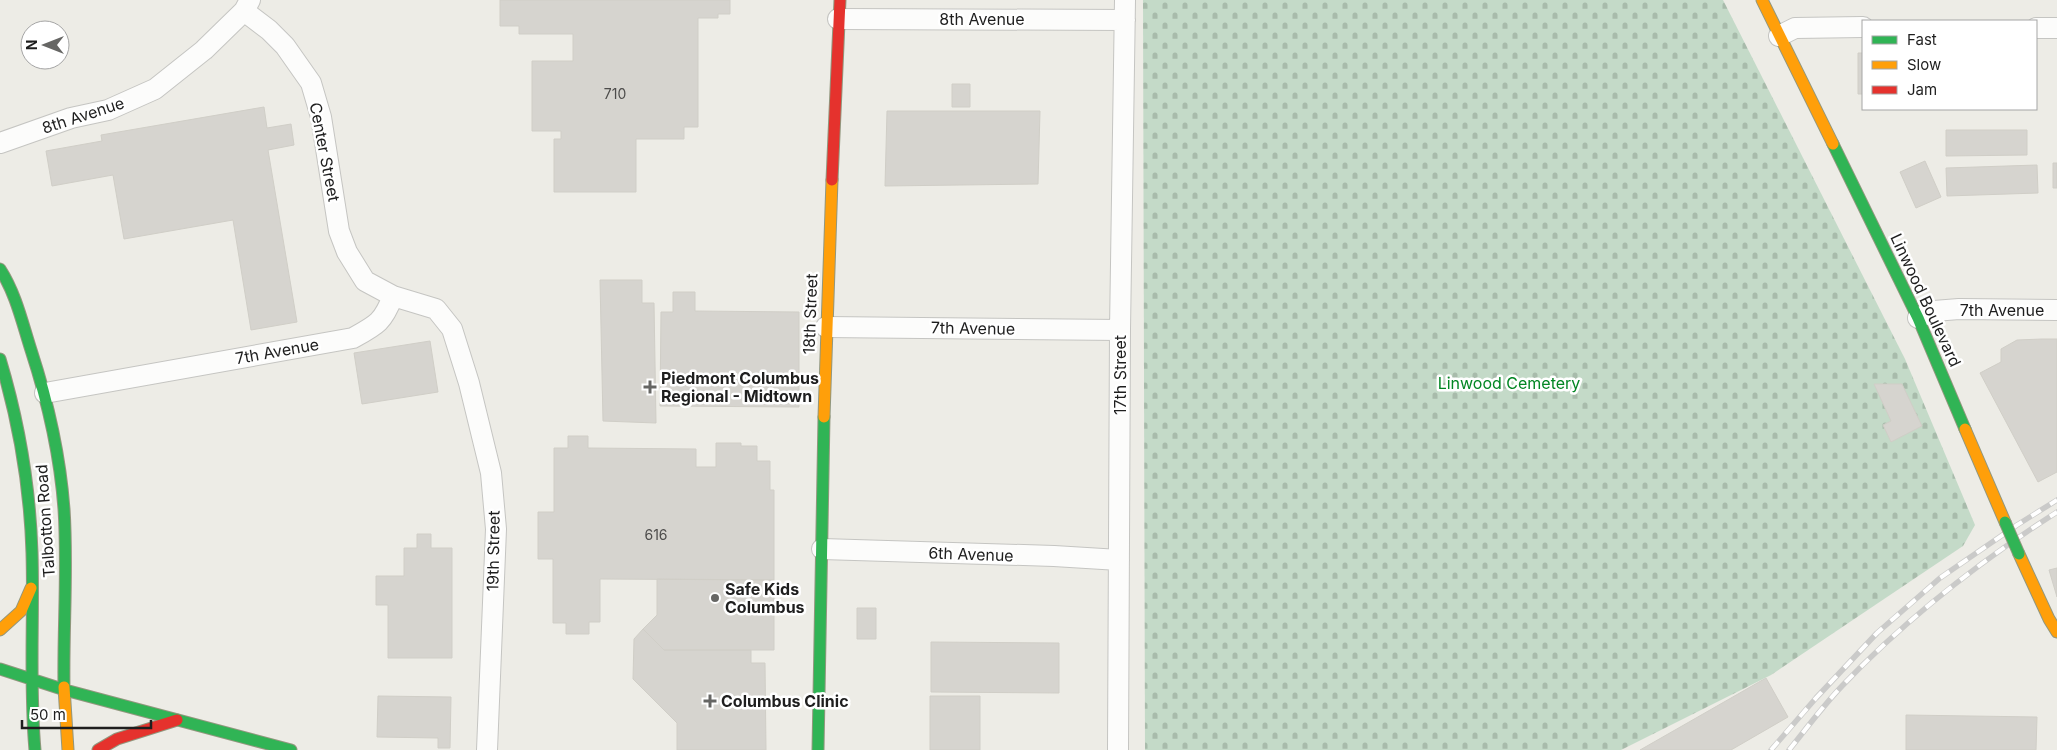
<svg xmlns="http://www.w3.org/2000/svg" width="2057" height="750" font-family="Inter,sans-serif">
<defs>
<pattern id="cemetery-stones" width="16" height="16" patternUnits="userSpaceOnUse" patternTransform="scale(1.25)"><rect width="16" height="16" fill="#c4dac8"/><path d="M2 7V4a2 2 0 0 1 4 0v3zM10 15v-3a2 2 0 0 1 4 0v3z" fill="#a8bbab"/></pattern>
</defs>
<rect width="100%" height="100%" fill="#edece6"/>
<path fill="url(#cemetery-stones)" d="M 1143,0 L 1723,0 L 1905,359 L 1975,525 L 1963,546 L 1771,675 L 1621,750 L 1145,750 Z"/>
<path fill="#d6d4cf" stroke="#d0cec7" d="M 500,0 L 730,0 L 730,14 L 718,14 L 718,18 L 698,18 L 698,127 L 684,127 L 684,139 L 636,139 L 636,192 L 554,192 L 554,139 L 561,139 L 561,131 L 532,131 L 532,61 L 573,61 L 573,34 L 519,34 L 519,26 L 500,26 Z
M 1858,53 L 1863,53 L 1863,94 L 1858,94 Z
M 952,84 L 970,84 L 970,107 L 952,107 Z
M 264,107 L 267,128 L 291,124 L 294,145 L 268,150 L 297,322 L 251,330 L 233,220 L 124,239 L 113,175 L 52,186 L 46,151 L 102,141 L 101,135 Z
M 887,111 L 1040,111 L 1038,184 L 885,186 Z
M 1946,130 L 2027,130 L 2027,155 L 1946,156 Z
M 1925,161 L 1941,197 L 1916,208 L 1900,172 Z
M 2053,163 L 2057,163 L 2057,188 L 2053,188 Z
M 2037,165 L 2038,193 L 1947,196 L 1946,168 Z
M 600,280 L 642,280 L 642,303 L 654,303 L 656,423 L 603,421 Z
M 673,292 L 695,292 L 695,311 L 799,312 L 799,407 L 660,406 L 661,312 L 673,312 Z
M 2042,339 L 2057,339 L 2057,472 L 2038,482 L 1980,373 L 2001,362 L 2001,349 L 2017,340 Z
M 430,341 L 438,392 L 362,404 L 354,353 Z
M 1874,384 L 1902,384 L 1922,426 L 1891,442 L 1883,425 L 1891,421 Z
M 568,436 L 588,436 L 588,448 L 696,449 L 696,467 L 716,467 L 716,443 L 741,443 L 741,446 L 757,446 L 757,461 L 770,461 L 770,490 L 774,490 L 774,580 L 600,579 L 600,622 L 589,622 L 589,634 L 566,634 L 566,623 L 553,623 L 553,559 L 538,559 L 538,512 L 554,512 L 554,448 L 568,448 Z
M 417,534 L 431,534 L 431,548 L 452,548 L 452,658 L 388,658 L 388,605 L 376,605 L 376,576 L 404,576 L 404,548 L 417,548 Z
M 2057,568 L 2057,597 L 2049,570 Z
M 657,579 L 774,580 L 774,650 L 664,650 L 643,629 L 657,615 Z
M 857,608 L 876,608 L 876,639 L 857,639 Z
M 643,629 L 664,650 L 751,650 L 751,663 L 765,663 L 766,750 L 677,750 L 677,723 L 633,679 L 634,639 Z
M 931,642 L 1059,643 L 1059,693 L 931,692 Z
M 1766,678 L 1788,717 L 1731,750 L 1640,750 Z
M 378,696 L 451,697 L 450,748 L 438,748 L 438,738 L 377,737 Z
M 930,696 L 980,696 L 980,750 L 930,750 Z
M 1906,715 L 2037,717 L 2036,750 L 1906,750 Z"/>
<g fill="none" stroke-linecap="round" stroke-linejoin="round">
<g stroke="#c5c5c2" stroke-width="22">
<path id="street" d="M 244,11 L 269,30 L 285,46 L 311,83 L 321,117 L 339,231 L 347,252 L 365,281 L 393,296 L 436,309 L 452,329 L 469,383 L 491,473 L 496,529 L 487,750
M 838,19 L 1125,20
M 2036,28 L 2057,28
M 1779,36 L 1795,28 L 1863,27
M 0,143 L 71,118 L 108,110 L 155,89 L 204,50 L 244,11 L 250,0
M 1918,318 L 1934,311 L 1959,309 L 2057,310
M 826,327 L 1120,330
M 45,393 L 353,338 C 377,325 383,322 393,296
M 822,549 L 1054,556 L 1119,560
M 1118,750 L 1120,330 L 1125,0"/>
</g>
<g stroke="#92977e" stroke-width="13">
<path id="fast" d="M 1833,144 L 1918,318 L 1965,429
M 0,269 C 16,294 22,322 31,350 C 48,402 60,455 64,509 C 68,568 63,628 64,687
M 0,359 C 19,422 30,487 32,553 C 34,619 29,684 35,750
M 0,669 L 65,690 L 291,750
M 818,750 L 824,417"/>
</g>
<g stroke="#92977e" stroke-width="13">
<path id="slow" d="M 1762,0 L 1833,144
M 824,417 L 832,180
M 1965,429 L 2005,522
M 2019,554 L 2049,619 L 2057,632
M 0,630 L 21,611 L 31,588
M 64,687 L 68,750"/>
</g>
<g stroke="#92977e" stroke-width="13">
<path id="jam" d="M 832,180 L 840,0
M 98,750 L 117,739 L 177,720"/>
</g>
<use href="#street" stroke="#fcfcfb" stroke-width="20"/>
<use href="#fast" stroke="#30b455" stroke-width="11"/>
<use href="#slow" stroke="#ff9f0a" stroke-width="11"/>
<use href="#jam" stroke="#e5322d" stroke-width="11"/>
<g stroke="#cacac9" stroke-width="5.5">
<path id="rail" d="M 1771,750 L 1816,698 L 1877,633 L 1940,578 L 2017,525 L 2057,500
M 1789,750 C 1806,729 1823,706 1842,686 C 1906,619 1979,562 2057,512"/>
</g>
<use href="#rail" stroke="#fff" stroke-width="4" stroke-dasharray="11" stroke-linecap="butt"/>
<g stroke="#92977e" stroke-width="13" stroke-linecap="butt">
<path id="fast-bridge" d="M 2005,522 L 2019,554"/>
</g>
<use href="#fast-bridge" stroke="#30b455" stroke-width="11"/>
</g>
<g fill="#666664" stroke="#fff" stroke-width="2">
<path d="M647.5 379.5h5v5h5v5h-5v5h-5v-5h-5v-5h5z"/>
<circle cx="715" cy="598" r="5"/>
<path d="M707.5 693.5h5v5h5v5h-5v5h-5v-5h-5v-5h5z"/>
</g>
<g text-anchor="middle" stroke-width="5" stroke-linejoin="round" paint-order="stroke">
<g font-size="14" fill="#4d4c4b">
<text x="615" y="99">710</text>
<text x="656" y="540">616</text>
</g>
<g font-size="16" fill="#1e1e1e" stroke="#fff">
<text x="982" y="25">8th Avenue</text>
<text transform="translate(83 115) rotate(-18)" y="6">8th Avenue</text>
<text transform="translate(325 152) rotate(79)" y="6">Center Street</text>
<text transform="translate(1926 300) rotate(65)" y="6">Linwood Boulevard</text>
<text x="2002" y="316">7th Avenue</text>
<text transform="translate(810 314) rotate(-88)" y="6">18th Street</text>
<text transform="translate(973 328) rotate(1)" y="6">7th Avenue</text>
<text transform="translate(277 351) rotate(-10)" y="6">7th Avenue</text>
<text transform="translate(1120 375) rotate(-90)" y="6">17th Street</text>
<text transform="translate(45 521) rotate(-94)" y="6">Talbotton Road</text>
<text transform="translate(493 551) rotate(-89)" y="6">19th Street</text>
<text transform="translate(971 554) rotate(2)" y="6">6th Avenue</text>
</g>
<g font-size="16" font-weight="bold" fill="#1e1e1e" stroke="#fff" text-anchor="start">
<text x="661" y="384">Piedmont Columbus<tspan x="661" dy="18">Regional - Midtown</tspan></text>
<text x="725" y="595">Safe Kids<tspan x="725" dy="18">Columbus</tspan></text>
<text x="721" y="707">Columbus Clinic</text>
</g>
<g font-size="16" fill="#028623" stroke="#fff">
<text x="1509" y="389">Linwood Cemetery</text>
</g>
</g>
<rect x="1862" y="20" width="175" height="90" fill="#ffffff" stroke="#a5a5a5"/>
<rect x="1872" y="36" width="25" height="8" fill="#30b455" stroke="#a5a5a5"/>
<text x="1907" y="45" font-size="15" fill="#1e1e1e">Fast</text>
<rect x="1872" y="61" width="25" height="8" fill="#ff9f0a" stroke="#a5a5a5"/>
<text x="1907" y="70" font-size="15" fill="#1e1e1e">Slow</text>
<rect x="1872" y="86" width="25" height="8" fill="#e5322d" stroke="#a5a5a5"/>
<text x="1907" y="95" font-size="15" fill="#1e1e1e">Jam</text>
<g transform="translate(45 45) rotate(270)"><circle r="24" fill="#ffffff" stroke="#a5a5a5"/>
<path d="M0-4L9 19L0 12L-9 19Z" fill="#666664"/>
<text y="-8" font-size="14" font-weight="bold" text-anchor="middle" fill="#1e1e1e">N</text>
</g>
<path d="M22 720v8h129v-8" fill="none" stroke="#1e1e1e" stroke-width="2.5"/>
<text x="30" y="720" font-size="15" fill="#1e1e1e" stroke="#ffffff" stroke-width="4" paint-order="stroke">50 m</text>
</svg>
